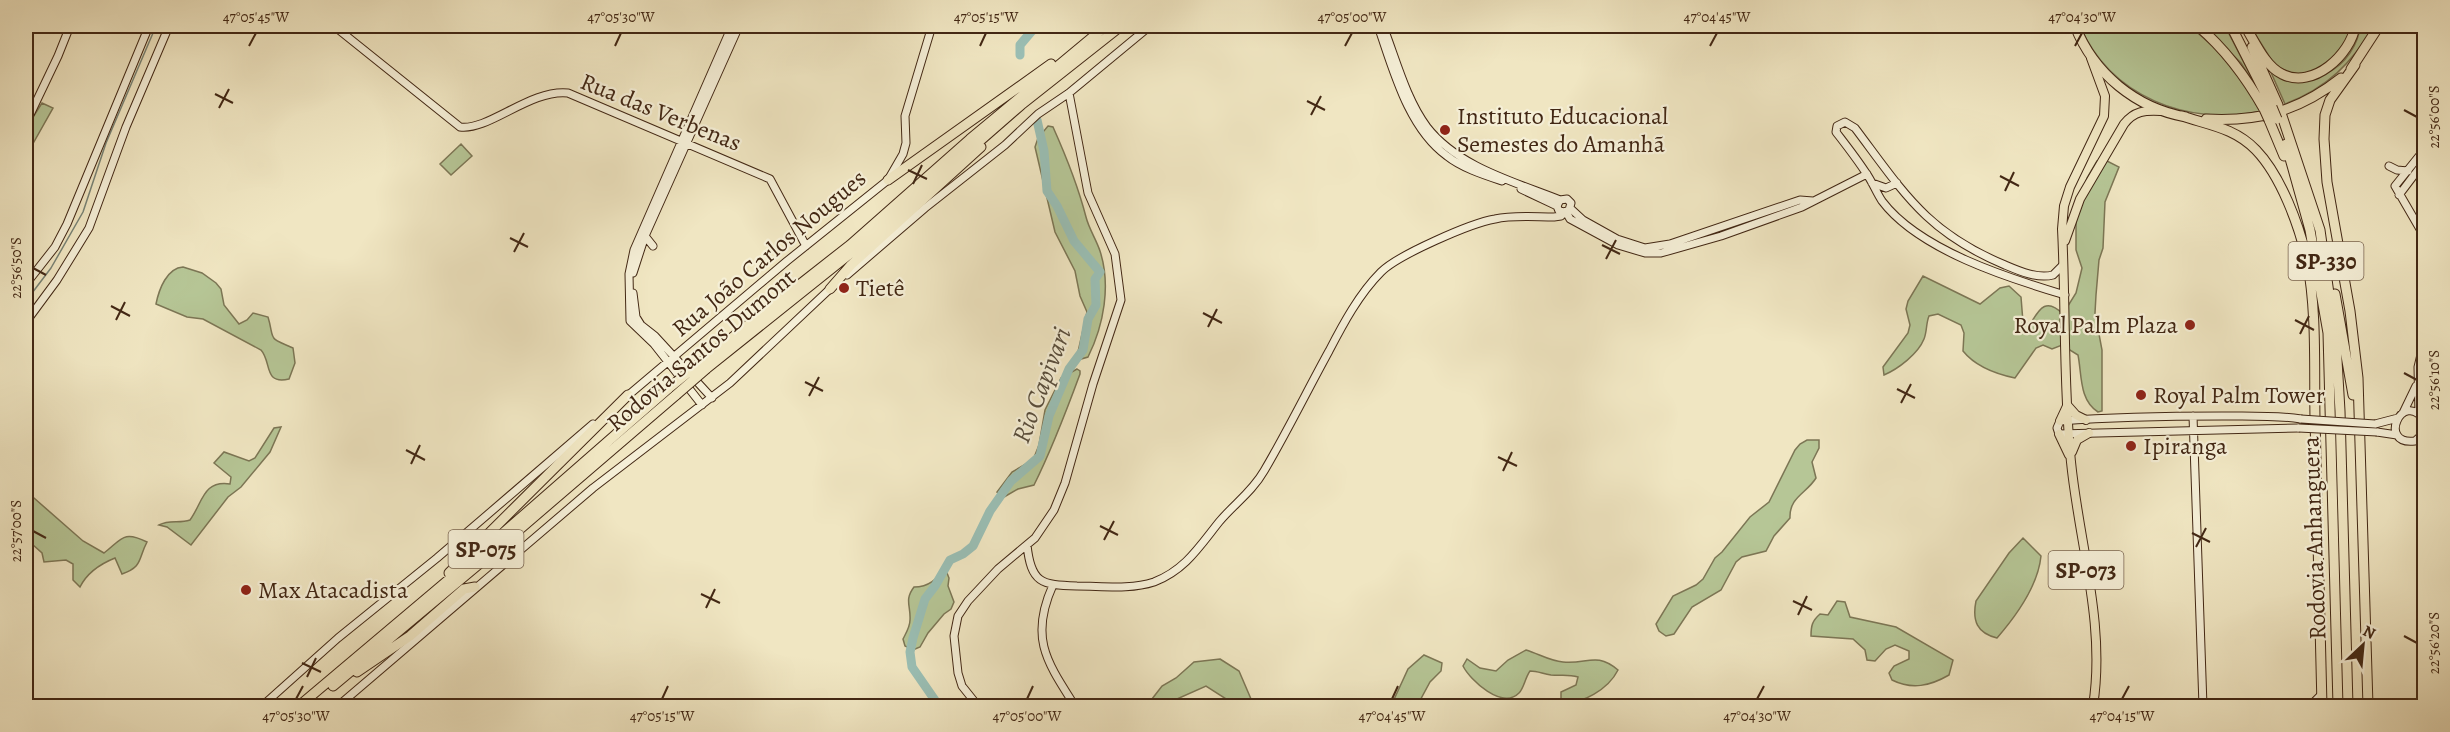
<svg xmlns="http://www.w3.org/2000/svg" width="2450" height="732" font-family="Alegreya,serif">
<rect width="100%" height="100%" fill="#f0e6c2"/>
<filter id="stains"><feTurbulence type="fractalNoise" baseFrequency=".00333" numOctaves="4"/><feColorMatrix values="0 0 0 0 .2 0 0 0 0 .09 0 0 0 0 .02 0 0 0 .5 -.17"/></filter>
<radialGradient id="worn" r=".72"><stop offset=".6" stop-color="#630" stop-opacity="0"/><stop offset="1" stop-color="#630" stop-opacity=".3"/></radialGradient>
<path fill="#b6c696" stroke="#7c7655" stroke-width="1.5" d="M 2080,26 L 2190,26 L 2226,58 L 2262,111 C 2188,127 2111,97 2080,26 Z
M 2203,26 L 2225,26 L 2258,90 L 2241,63 Z
M 2250,26 L 2353,26 L 2342,52 L 2312,73 L 2290,74 L 2274,64 Z
M 2360,26 L 2375,26 C 2351,63 2328,88 2285,104 L 2269,68 L 2279,76 C 2292,75 2317,76 2328,72 C 2345,65 2359,43 2360,26 Z
M 42,103 L 53,108 L 26,156 L 26,128 Z
M 1048,126 L 1053,127 C 1066,156 1078,186 1086,217 C 1089,229 1096,239 1100,251 C 1111,285 1104,325 1088,357 L 1081,359 L 1078,352 L 1087,312 L 1080,296 L 1075,271 L 1055,232 L 1035,147 L 1038,138 Z
M 461,144 L 472,156 L 451,175 L 440,164 Z
M 2105,160 L 2119,167 L 2105,202 L 2103,248 L 2099,260 L 2096,295 L 2095,313 L 2102,350 L 2102,411 L 2098,412 C 2079,400 2082,375 2078,355 L 2062,345 L 2052,349 L 2043,345 L 2036,348 L 2015,378 C 1996,374 1975,366 1963,351 L 1964,333 L 1961,325 L 1938,314 L 1929,316 C 1926,323 1927,332 1924,339 C 1918,354 1898,369 1884,375 L 1883,367 L 1908,333 L 1910,325 L 1906,309 L 1908,301 L 1923,276 L 1980,304 L 2000,288 L 2009,286 L 2021,297 L 2023,322 L 2031,323 C 2040,307 2047,298 2063,314 L 2076,293 L 2082,268 L 2076,250 L 2076,211 L 2087,178 L 2097,161 Z
M 183,267 L 202,273 L 216,283 L 221,289 L 224,305 L 239,324 L 247,320 L 253,313 L 268,317 C 275,340 266,337 293,348 L 295,363 L 289,379 C 263,385 272,362 261,350 L 203,319 L 187,317 L 156,304 C 159,289 167,268 183,267 Z
M 1077,369 L 1080,371 L 1080,374 C 1066,412 1052,449 1034,485 L 1018,489 L 1004,497 L 997,492 L 1012,472 L 1033,460 L 1039,445 L 1045,410 L 1061,378 Z
M 281,427 L 270,452 L 241,487 L 228,497 L 191,545 L 167,527 L 159,525 C 170,519 179,524 190,520 C 203,502 203,480 230,484 L 231,477 L 214,463 L 224,452 L 249,461 L 255,458 L 274,428 Z
M 1807,440 L 1819,440 L 1819,448 L 1812,462 L 1816,478 C 1807,493 1789,497 1790,518 L 1774,536 L 1766,551 L 1742,557 L 1736,562 L 1721,590 L 1692,607 L 1674,634 L 1666,636 L 1659,631 L 1656,624 L 1673,596 L 1696,585 L 1703,579 L 1715,558 L 1722,552 L 1750,517 L 1769,502 L 1795,450 L 1800,444 Z
M 26,491 L 83,541 L 104,553 C 122,539 123,530 147,542 C 138,559 143,567 122,574 L 115,558 C 100,564 87,573 80,587 L 73,580 L 73,564 L 66,560 L 44,562 L 42,553 L 32,544 L 26,546 L 26,532 L 30,527 L 26,519 Z
M 2023,538 L 2041,556 C 2038,586 2017,615 1997,638 C 1977,633 1972,621 1976,601 L 2009,553 Z
M 945,568 L 949,578 L 948,586 L 954,602 L 951,609 L 944,614 L 928,633 L 920,647 L 913,650 L 905,646 L 903,639 C 906,633 910,627 910,620 C 911,606 904,600 914,587 C 929,587 937,579 945,568 Z
M 1837,601 L 1845,602 L 1850,617 L 1896,627 L 1953,660 L 1949,675 C 1930,686 1912,690 1892,680 L 1889,673 L 1894,666 L 1909,659 L 1909,651 L 1895,645 L 1886,649 L 1875,661 L 1867,660 L 1865,650 L 1853,639 L 1811,636 C 1811,626 1812,621 1820,614 L 1828,615 Z
M 1526,650 C 1539,654 1550,661 1563,662 C 1586,665 1596,651 1618,670 C 1609,688 1581,707 1561,700 L 1561,692 L 1576,685 L 1578,677 C 1568,674 1561,676 1551,675 C 1543,674 1538,671 1530,671 C 1525,678 1524,688 1519,693 C 1502,710 1470,680 1463,666 L 1467,659 L 1480,668 L 1496,671 L 1508,660 Z
M 1424,655 L 1442,663 L 1441,671 L 1430,682 L 1417,706 L 1391,706 L 1408,669 Z
M 1220,659 L 1239,671 L 1254,706 L 1237,706 L 1206,686 L 1168,703 L 1158,704 L 1152,699 L 1162,686 L 1176,678 L 1194,662 Z"/>
<g fill="none" stroke-linecap="round" stroke-linejoin="round">
<path stroke="#778275" stroke-width="1.5" d="M 26,301 L 51,268 L 83,212 L 106,143 L 156,26"/>
<path stroke="#9abfb5" stroke-width="9" d="M 1020,55 L 1020,45 L 1036,26
M 939,706 L 912,667 L 910,652 L 913,638 L 925,599 L 935,586 L 950,560 L 963,554 L 973,546 L 990,511 L 1011,481 L 1040,456 L 1049,416 L 1069,369 L 1083,350 L 1088,319 L 1096,305 L 1095,279 L 1100,272 L 1074,241 L 1057,206 L 1047,191 L 1044,151 L 1037,120"/>
<g stroke="#422714" stroke-width="9">
<path id="secondary" d="M 334,26 L 460,127 C 489,131 530,89 568,93 L 770,179 L 806,246
M 1378,26 C 1393,69 1408,128 1447,156 C 1462,168 1484,175 1502,181
M 1383,26 C 1396,59 1406,99 1427,127 C 1458,167 1515,182 1560,200 L 1567,199 L 1571,203 L 1569,210 L 1565,212 L 1559,211 L 1557,206 L 1560,200
M 26,123 L 58,56 L 70,26
M 2424,150 L 2395,186 L 2424,236
M 2389,166 L 2397,170 L 2408,171
M 1872,183 L 1886,188 L 1897,183
M 1521,189 L 1557,206
M 2399,195 L 2424,162
M 1570,208 L 1583,220 L 1617,239 L 1645,248 L 1670,244 L 1800,200 L 1813,201
M 1566,212 L 1570,219 L 1618,245 L 1645,253 L 1661,253 L 1721,236 L 1802,207 L 1867,174
M 645,236 L 653,246
M 2063,265 L 2053,275 C 2037,279 2019,271 2005,265 C 1926,232 1904,193 1855,128 L 1845,122 L 1837,126 L 1836,132 C 1846,145 1857,159 1866,173 C 1872,181 1876,192 1882,201 C 1919,250 2008,278 2065,295
M 633,273 L 645,236 L 739,26
M 847,275 L 925,208 L 1005,145 L 1038,114 L 1069,93 L 1150,26
M 26,284 L 55,247 L 67,224 L 149,26
M 633,293 L 636,317 L 641,325 L 655,336 L 712,398
M 26,322 L 57,280 L 89,228 L 126,127 L 169,26
M 625,398 L 787,261 L 888,180 L 903,154 L 906,143 L 905,116 L 932,26
M 702,405 L 654,344 L 630,321 L 629,274 L 634,250 L 732,26
M 2403,413 L 2416,386
M 2419,414 L 2418,367 L 2424,342
M 2193,416 L 2203,706
M 2424,420 C 2402,389 2377,446 2415,441 L 2424,433
M 2375,424 L 2398,418
M 2299,428 L 2059,434 L 2057,428 L 2060,421 C 2114,417 2168,416 2222,416 C 2249,416 2275,415 2301,419
M 2377,432 L 2397,435
M 1027,545 C 1031,583 1041,585 1077,586 C 1102,586 1130,590 1154,582 C 1185,570 1199,547 1219,522 C 1234,504 1252,492 1264,471 C 1287,432 1307,391 1329,351 C 1343,324 1359,294 1381,272 C 1398,255 1471,223 1495,219 C 1513,215 1535,217 1554,217 L 1561,216 L 1565,212
M 1053,585 C 1029,638 1047,662 1075,706
M 262,706 L 338,638 L 437,558 L 593,424
M 338,706 L 593,488 L 730,383 L 833,286
M 978,706 L 962,686 L 958,673 L 954,636 L 958,616 L 968,601 L 998,569 L 1035,538 L 1054,510 L 1065,483 L 1093,384 L 1121,300 L 1115,254 L 1088,193 L 1069,93
M 2310,706 L 2322,694"/>
</g>
<g stroke="#422714" stroke-width="10">
<path id="primary" d="M 2091,58 L 2105,96 L 2104,116 L 2070,187 L 2064,206 L 2062,229 C 2066,307 2063,385 2071,462 C 2079,543 2106,625 2093,706
M 2065,241 L 2080,199 L 2124,124 C 2134,111 2145,110 2161,111
M 2068,406 L 2076,415 L 2086,420
M 2060,421 L 2067,406
M 2059,434 L 2069,455
M 2072,452 L 2077,440 L 2089,433"/>
</g>
<g stroke="#422714" stroke-width="11">
<path id="highway" d="M 2075,26 C 2094,74 2136,108 2186,117
M 2198,26 C 2226,50 2246,77 2264,109
M 2231,26 L 2272,107
M 2245,26 C 2255,42 2265,66 2282,74 C 2313,90 2351,54 2355,26
M 2252,47 L 2278,105
M 2355,65 L 2330,100 L 2325,115 L 2324,139 L 2327,182 L 2350,311 L 2358,378 L 2368,706
M 2351,69 L 2379,26
M 2182,116 C 2209,125 2235,128 2256,150 C 2281,176 2299,225 2307,260 C 2317,312 2314,367 2315,419 C 2317,515 2319,611 2322,706
M 2282,116 L 2320,230 L 2336,343 L 2340,411 L 2348,706
M 2206,119 C 2259,122 2299,111 2341,78
M 2269,120 L 2284,156
M 2286,144 L 2310,230 L 2328,333 L 2338,706
M 888,180 L 1051,64
M 830,289 L 851,265 L 981,147
M 2335,294 L 2353,395
M 701,362 L 850,245 L 970,139 L 1106,26
M 706,369 L 856,249 L 1021,105 L 1121,26
M 449,573 L 628,395
M 357,672 L 410,636 L 464,589 L 475,587
M 333,686 L 485,559 L 676,395
M 299,706 L 478,555 L 669,388"/>
</g>
<use href="#secondary" stroke="#f5efd7" stroke-width="7"/>
<use href="#primary" stroke="#f0e6c2" stroke-width="8"/>
<use href="#highway" stroke="#f0e6c2" stroke-width="9"/>
<g stroke="#422714" stroke-width="9" stroke-linecap="butt">
<path id="secondary-bridge" d="M 2301,419 L 2375,424
M 2299,428 L 2377,432"/>
</g>
<g stroke="#422714" stroke-width="11" stroke-linecap="butt">
<path id="highway-bridge" d="M 2272,107 L 2277,119
M 2264,109 L 2269,120
M 669,388 L 701,362
M 676,395 L 706,369"/>
</g>
<use href="#secondary-bridge" stroke="#f5efd7" stroke-width="7"/>
<use href="#highway-bridge" stroke="#f0e6c2" stroke-width="9"/>
</g>
<path fill="none" stroke="#422714" stroke-width="2" d="M 249,46 L 256,33M 615,46 L 621,33M 980,46 L 986,33M 1345,46 L 1352,33M 1710,46 L 1717,33M 2075,46 L 2082,33M 215,94 L 233,103M 1307,101 L 1325,110M 219,108 L 229,89M 2404,110 L 2417,117M 1311,115 L 1321,96M 908,170 L 927,179M 2000,176 L 2019,186M 913,184 L 922,165M 2005,191 L 2014,172M 510,238 L 528,247M 1602,245 L 1620,254M 514,252 L 524,233M 1606,259 L 1616,240M 33,268 L 46,275M 111,306 L 130,316M 1203,313 L 1222,323M 116,320 L 125,302M 2295,320 L 2314,330M 1208,327 L 1217,309M 2300,334 L 2309,316M 2404,373 L 2417,380M 805,382 L 823,391M 1897,389 L 1915,398M 809,396 L 819,377M 1901,403 L 1911,384M 406,450 L 425,460M 1498,457 L 1517,466M 411,464 L 420,445M 1503,471 L 1512,452M 1100,526 L 1118,535M 33,531 L 46,538M 2192,533 L 2210,542M 1104,540 L 1114,521M 2196,547 L 2206,528M 701,594 L 720,603M 1793,601 L 1812,610M 706,608 L 715,589M 1798,615 L 1807,596M 2404,636 L 2417,643M 302,663 L 321,672M 307,677 L 316,658M 296,699 L 303,686M 662,699 L 668,686M 1027,699 L 1033,686M 1392,699 L 1398,686M 1757,699 L 1764,686M 2122,699 L 2129,686"/>
<g fill="#8f2418" stroke="#f5efd7" stroke-width="2">
<circle cx="1445" cy="130" r="6"/>
<circle cx="844" cy="288" r="6"/>
<circle cx="2190" cy="325" r="6"/>
<circle cx="2141" cy="395" r="6"/>
<circle cx="2131" cy="446" r="6"/>
<circle cx="246" cy="590" r="6"/>
</g>
<g text-anchor="middle" stroke-width="4.5" stroke-linejoin="round" paint-order="stroke">
<g fill="#f5efd7" stroke="#78634e" stroke-width="1.5">
<rect x="2288.5" y="242" width="75" height="38" rx="4.5"/>
<rect x="448.5" y="530" width="75" height="38" rx="4.5"/>
<rect x="2048.5" y="551" width="75" height="38" rx="4.5"/>
</g>
<g font-size="22" font-weight="bold" fill="#422714">
<text x="2326" y="269">SP-330</text>
<text x="486" y="557">SP-075</text>
<text x="2086" y="578">SP-073</text>
</g>
<g font-size="24" fill="#422714" stroke="#f5efd7">
<text transform="translate(661 112) rotate(22)" y="8">Rua das Verbenas</text>
<text transform="translate(769 253) rotate(-40)" y="8">Rua João Carlos Nougues</text>
<text transform="translate(701 350) rotate(-40)" y="8">Rodovia Santos Dumont</text>
<text transform="translate(2314 538) rotate(-92)" y="8">Rodovia Anhanguera</text>
</g>
<g font-size="24" fill="#422714" stroke="#f5efd7" text-anchor="start">
<text x="1457" y="124">Instituto Educacional<tspan x="1457" dy="28">Semestes do Amanhã</tspan></text>
<text x="856" y="296">Tietê</text>
<text x="2178" y="333" text-anchor="end">Royal Palm Plaza</text>
<text x="2153" y="403">Royal Palm Tower</text>
<text x="2143" y="454">Ipiranga</text>
<text x="258" y="598">Max Atacadista</text>
</g>
<g font-size="26" font-style="italic" fill="#584d3c" stroke="#f5efd7">
<text transform="translate(1041 385) rotate(-69)" y="9">Rio Capivari</text>
</g>
</g>
<rect width="2450" height="732" fill="none" stroke="#f0e6c2" stroke-width="66"/>
<g transform="translate(2363 645) rotate(26)" stroke="#f5efd7" stroke-width="4.5" paint-order="stroke">
<path d="M0-4.5L10 22L0 15L-10 22Z" fill="#422714"/>
<text y="-9" font-size="16" font-weight="bold" text-anchor="middle" fill="#422714">N</text>
</g>
<rect x="33" y="33" width="2384" height="666" fill="none" stroke="#422714" stroke-width="2"/>
<g font-size="15" text-anchor="middle" fill="#422714">
<text x="256" y="22">47°05'45"W</text>
<text x="621" y="22">47°05'30"W</text>
<text x="986" y="22">47°05'15"W</text>
<text x="1352" y="22">47°05'00"W</text>
<text x="1717" y="22">47°04'45"W</text>
<text x="2082" y="22">47°04'30"W</text>
<text transform="translate(2434 117) rotate(-90)" y="5">22°56'00"S</text>
<text transform="translate(16 268) rotate(-90)" y="5">22°56'50"S</text>
<text transform="translate(2434 380) rotate(-90)" y="5">22°56'10"S</text>
<text transform="translate(16 531) rotate(-90)" y="5">22°57'00"S</text>
<text transform="translate(2434 643) rotate(-90)" y="5">22°56'20"S</text>
<text x="296" y="721">47°05'30"W</text>
<text x="662" y="721">47°05'15"W</text>
<text x="1027" y="721">47°05'00"W</text>
<text x="1392" y="721">47°04'45"W</text>
<text x="1757" y="721">47°04'30"W</text>
<text x="2122" y="721">47°04'15"W</text>
</g>
<rect width="100%" height="100%" filter="url(#stains)"/>
<rect width="100%" height="100%" fill="url(#worn)"/>
</svg>
